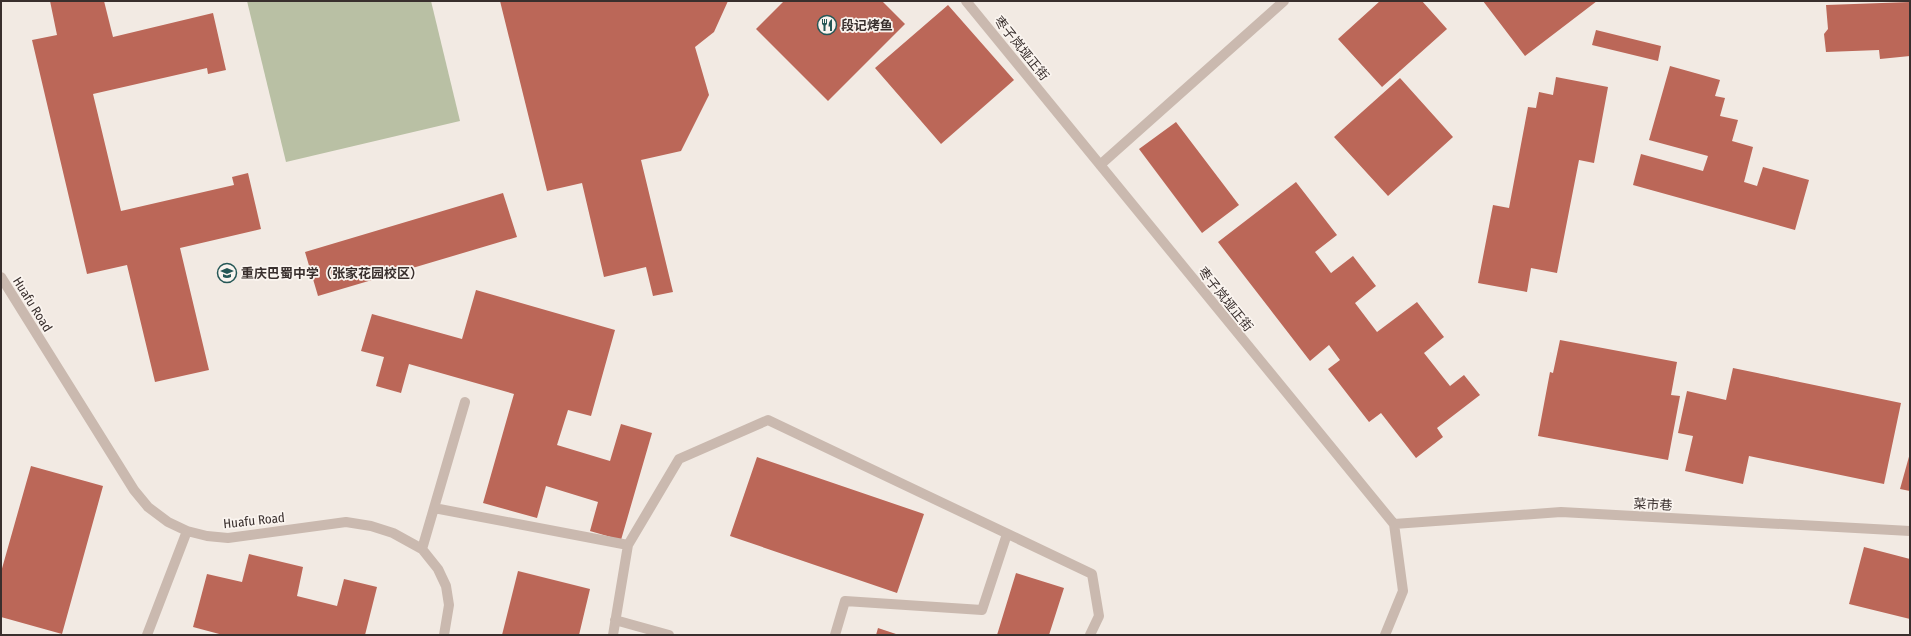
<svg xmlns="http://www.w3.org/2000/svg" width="1911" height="636" font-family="'Fira Sans Condensed','Noto Sans SC',sans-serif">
<rect width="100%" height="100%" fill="#f2eae3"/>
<path fill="#b9c0a4" d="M 247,1 L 431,1 L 460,121 L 286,162 Z"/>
<path fill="#bb6758" d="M 50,1 L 104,1 L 113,37 L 213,13 L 226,70 L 208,74 L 207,68 L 93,94 L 121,211 L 234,185 L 232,177 L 248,173 L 261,229 L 180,248 L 209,370 L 155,382 L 127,265 L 87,274 L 32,40 L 57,35 Z
M 500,1 L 728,1 L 714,32 L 695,47 L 709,95 L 681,151 L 641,160 L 673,292 L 653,296 L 646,267 L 604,277 L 582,183 L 547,191 Z
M 784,1 L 882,1 L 905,24 L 828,101 L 756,29 Z
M 1380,1 L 1422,1 L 1447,29 L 1382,87 L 1338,39 Z
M 1483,1 L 1597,1 L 1525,56 Z
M 1910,2 L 1910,56 L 1880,59 L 1879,50 L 1826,52 L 1824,34 L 1828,29 L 1826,5 Z
M 948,5 L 1014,80 L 941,144 L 875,68 Z
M 1596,30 L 1661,46 L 1658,61 L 1592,45 Z
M 1670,66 L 1720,80 L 1715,96 L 1725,98 L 1720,116 L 1738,120 L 1732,141 L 1753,147 L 1744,182 L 1757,186 L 1763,167 L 1809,180 L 1795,230 L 1633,185 L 1641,154 L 1703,171 L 1708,156 L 1649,140 Z
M 1556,77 L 1608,87 L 1594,163 L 1579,160 L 1557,273 L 1531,268 L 1527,292 L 1478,283 L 1493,205 L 1509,208 L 1528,107 L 1536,108 L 1539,92 L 1553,95 Z
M 1400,78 L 1453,137 L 1388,196 L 1334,137 Z
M 1176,122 L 1239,205 L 1202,233 L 1139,149 Z
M 1296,182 L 1337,235 L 1315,252 L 1331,273 L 1353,256 L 1376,286 L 1355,303 L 1377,332 L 1417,302 L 1444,337 L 1424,353 L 1450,386 L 1464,375 L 1480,395 L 1437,428 L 1443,437 L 1416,458 L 1381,413 L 1369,422 L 1328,369 L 1340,360 L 1329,345 L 1310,361 L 1218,242 Z
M 503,193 L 517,237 L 318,296 L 305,252 Z
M 476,290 L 615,330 L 591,416 L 568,410 L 557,445 L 610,461 L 621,424 L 652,433 L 621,540 L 590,531 L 598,502 L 546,486 L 537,518 L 483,503 L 514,394 L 409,364 L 401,393 L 376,386 L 384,357 L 361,351 L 372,314 L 462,339 Z
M 1560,340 L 1677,362 L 1671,395 L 1680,396 L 1668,460 L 1538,436 L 1550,372 L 1553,373 Z
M 1733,368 L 1901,403 L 1884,484 L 1749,456 L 1743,484 L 1685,471 L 1693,436 L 1678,433 L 1687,391 L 1726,400 Z
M 1910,453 L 1910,491 L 1900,489 Z
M 757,457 L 924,514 L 897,593 L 730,536 Z
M 31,466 L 103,486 L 62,634 L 1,617 L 1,572 Z
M 1864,547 L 1910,559 L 1910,619 L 1849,604 Z
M 249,554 L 303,567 L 297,596 L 337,606 L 344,579 L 377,587 L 365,635 L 223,635 L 193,627 L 207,574 L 242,582 Z
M 518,571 L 590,589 L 579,635 L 502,635 Z
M 1016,573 L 1064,588 L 1049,635 L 997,635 Z
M 878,628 L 899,635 L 876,635 Z"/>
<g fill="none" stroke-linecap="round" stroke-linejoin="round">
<path stroke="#cab9af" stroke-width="10" d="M 966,1 L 1394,524 L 1403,591 L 1385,635
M 1100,165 L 1284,1
M 1,277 L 134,490 L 148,507 L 168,522 L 187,531 L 207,536 L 228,538 L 346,522 L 371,526 L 393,533 L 422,549 L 438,569 L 446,586 L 449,605 L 444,635
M 434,508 L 628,545
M 1394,524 L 1561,512 L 1910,531
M 422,549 L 465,402
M 615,620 L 669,635
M 147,635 L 187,531
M 613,635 L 628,545 L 679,459 L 768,420 L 1092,574 L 1099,616 L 1090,635
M 835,635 L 845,601 L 982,610 L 1007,534"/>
</g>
<defs>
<g id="restaurant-ring" transform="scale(1)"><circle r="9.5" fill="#faf4ef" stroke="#255756" stroke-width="1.5"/><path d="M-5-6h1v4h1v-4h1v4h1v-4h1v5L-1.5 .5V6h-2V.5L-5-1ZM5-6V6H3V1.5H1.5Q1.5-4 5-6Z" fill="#255756"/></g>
<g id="school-ring" transform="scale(1)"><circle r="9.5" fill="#faf4ef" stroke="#255756" stroke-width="1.5"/><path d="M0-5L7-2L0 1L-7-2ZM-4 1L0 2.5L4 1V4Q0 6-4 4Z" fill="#255756"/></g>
</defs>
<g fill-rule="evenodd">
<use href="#restaurant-ring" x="827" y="25"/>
<use href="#school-ring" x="227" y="273"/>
</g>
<g text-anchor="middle" stroke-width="3.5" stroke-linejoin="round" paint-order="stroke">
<g font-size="13" font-weight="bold" fill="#392f2d" stroke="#faf4ef" text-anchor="start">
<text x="841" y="30">段记烤鱼</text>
<text x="241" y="278">重庆巴蜀中学（张家花园校区）</text>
</g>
<g font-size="13" fill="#392f2d" stroke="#faf4ef">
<text transform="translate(1022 48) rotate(51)" y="5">枣子岚垭正街</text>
<text transform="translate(1226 299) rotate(51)" y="5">枣子岚垭正街</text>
<text transform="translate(33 304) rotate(58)" y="5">Huafu Road</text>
<text transform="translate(1653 504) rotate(3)" y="5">菜市巷</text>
<text transform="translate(254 520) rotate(-6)" y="5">Huafu Road</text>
</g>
</g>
<rect width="1911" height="636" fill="none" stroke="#392f2d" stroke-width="4"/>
</svg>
